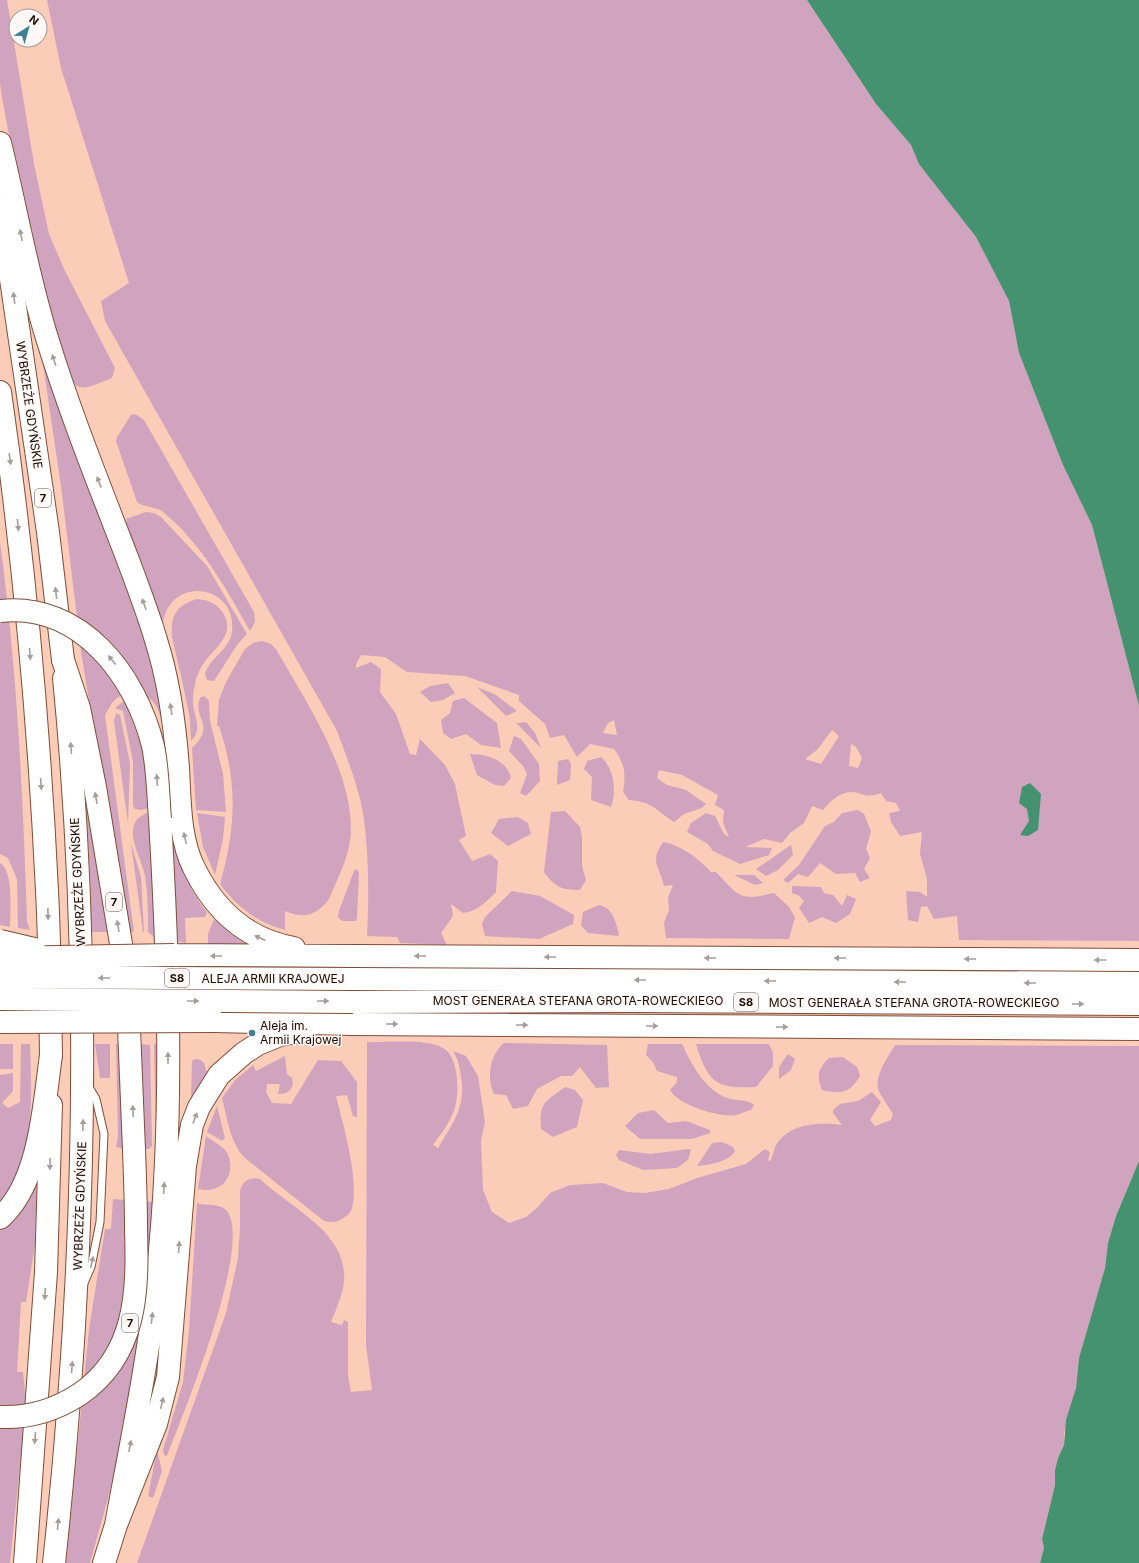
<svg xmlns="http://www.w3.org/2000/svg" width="1139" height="1563" font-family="Inter,sans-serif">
<rect width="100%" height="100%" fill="#fbccb8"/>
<path fill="#d0a4be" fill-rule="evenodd" d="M 0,0 L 7,0 L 34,164 L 49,234 L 65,271 L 115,368 L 112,378 C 103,381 86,391 77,386 C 60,376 2,114 0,82 C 0,55 0,27 0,0 Z
M 47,0 L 807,0 L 876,104 L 911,145 L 920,164 L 976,237 L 1009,301 L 1019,353 L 1063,465 L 1092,525 L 1139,706 L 1139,941 L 959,940 L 957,916 L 934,919 L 927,906 L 921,907 L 918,922 L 908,920 L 906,891 L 920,892 L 927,897 L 927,879 L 920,854 L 922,832 L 900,836 L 891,822 L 889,813 L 900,811 L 896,803 L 886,801 L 881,793 C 863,799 866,793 851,792 C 840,792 829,802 823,810 L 812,806 L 804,823 L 790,833 L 782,843 L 764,839 L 745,847 L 772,848 L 769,855 L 740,864 L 713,851 L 708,844 L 687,832 L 691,823 L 706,813 L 715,816 L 724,834 L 729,837 L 723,823 L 724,810 L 715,805 L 718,795 L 682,775 L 659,770 L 657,778 L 667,785 L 686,790 L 706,804 L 702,808 L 684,814 L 674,822 C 655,810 654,802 629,800 L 623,792 C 626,773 625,764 614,749 L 590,744 L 577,757 L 564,735 L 550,738 L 545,724 L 519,701 L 519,695 L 465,676 L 407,672 L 385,657 L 361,655 L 356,664 L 356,668 L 371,662 L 381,669 L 380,692 L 396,714 L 410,754 L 416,755 L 420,739 L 445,765 L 455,784 L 466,836 L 459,840 L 472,861 L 490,854 L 498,861 L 496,892 C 486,902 478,911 463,913 L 451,904 L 453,916 L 441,933 L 447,945 L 400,943 L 397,937 L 367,936 C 369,896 369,853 363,813 C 358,785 347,758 337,731 L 105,321 L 101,301 L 129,283 L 61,68 ZM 614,720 L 617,735 L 603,733 L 608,723 ZM 832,730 L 839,736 L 821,764 L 805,759 L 817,750 ZM 851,744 L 856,747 L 862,758 L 858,768 L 849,766 Z
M 41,351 L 123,567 L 153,668 L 165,735 C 159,713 159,694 132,694 C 125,694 120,695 115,700 C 110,704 108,711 105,715 L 134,932 L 128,932 L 82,658 L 61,486 Z
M 135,414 L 144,420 L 254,612 L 255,622 L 250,631 C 225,587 202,544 163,512 C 155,506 145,508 137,502 L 116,441 L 117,437 L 131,415 Z
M 146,512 L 154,513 L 161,517 L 207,566 L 247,634 L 237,645 L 214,681 L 207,680 L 205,674 C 210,657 230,650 232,631 C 237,586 175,575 164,618 C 162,624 163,633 163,639 L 134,555 L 126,519 Z
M 0,542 C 17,667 23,795 27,922 L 30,930 L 18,928 L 17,879 L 8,858 L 0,854 Z
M 197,599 C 207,600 214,602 221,610 C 237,632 218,645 206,660 C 201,667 196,676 195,685 C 193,691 193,697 193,703 C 194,717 203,729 191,741 L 190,719 L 182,680 L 172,637 C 171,616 175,606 197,599 Z
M 262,641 L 271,644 L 276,649 C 306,702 358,778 350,841 C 347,861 337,880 329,899 C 316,916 304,919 285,911 L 285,930 C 258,923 237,907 220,884 C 236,828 238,782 219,726 L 217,726 L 219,700 L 226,682 L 245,649 L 253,643 Z
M 448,683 L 455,693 L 443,700 L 431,702 L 420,692 L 430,686 Z
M 477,687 L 496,695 L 517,711 L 506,716 Z
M 204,696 L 209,701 L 210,721 L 223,774 L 226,812 L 196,810 L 192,748 C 217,725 192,718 200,698 Z
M 464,698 L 497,723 L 501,748 L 481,745 L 466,734 L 451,739 L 443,733 L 441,720 L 450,713 L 453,701 Z
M 125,700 L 144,754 L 150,808 L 141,810 L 135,809 L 133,806 L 133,762 L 123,711 L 115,708 Z
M 116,713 L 120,715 L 130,763 L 128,823 L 114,721 Z
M 526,722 L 535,733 L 541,748 L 516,723 Z
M 514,736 L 521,739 L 539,764 L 540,781 L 526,796 L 520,793 L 527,774 L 523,766 L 509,751 Z
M 470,754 C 487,754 507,760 511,778 L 504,786 L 495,785 L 477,775 Z
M 601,757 C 614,768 617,791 611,807 L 591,800 L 592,777 L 584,769 L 587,761 Z
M 568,759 L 571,764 L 570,780 L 557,785 L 558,761 Z
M 85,788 L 112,932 L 91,932 L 91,892 Z
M 858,810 L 864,814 L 871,831 L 866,849 L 870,858 L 864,869 L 870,878 L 860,882 L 855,873 L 836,874 L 820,863 L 808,877 L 798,874 L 788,883 L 783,880 L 799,865 L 825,826 L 834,822 L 842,813 Z
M 150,811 L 159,941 L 148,932 C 148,913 148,895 145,876 C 142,860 129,841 134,825 C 136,818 143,815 150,811 Z
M 565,811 L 580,827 L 582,837 L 582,866 L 586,880 L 580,890 C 561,890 555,887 544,872 L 551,812 Z
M 197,813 L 225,817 L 223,839 L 215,875 L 203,847 Z
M 170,817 C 177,852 184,884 207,912 L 205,917 L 185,918 L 186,943 L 173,941 Z
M 518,817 L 528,823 L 531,834 L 508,846 L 491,833 L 499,819 Z
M 663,842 C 681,845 699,859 711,872 L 716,872 C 740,897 739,901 774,893 L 789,907 L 795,917 L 789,939 L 666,938 L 664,923 L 669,910 L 668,898 L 673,885 L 664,886 C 660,867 649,862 663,842 Z
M 131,843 L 141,877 L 144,932 L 143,932 Z
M 791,845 L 793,855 L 778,870 L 766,876 L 756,869 Z
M 0,863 C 14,871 10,912 10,927 L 0,925 Z
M 356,869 L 359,872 L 357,919 L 355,921 L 342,921 L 338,917 L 339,911 L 354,871 Z
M 734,875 L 754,875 L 763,883 L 755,885 Z
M 792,886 L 821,887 L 824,893 L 833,895 L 842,906 L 847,895 L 856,899 L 850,914 L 836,923 L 822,917 L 809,923 L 799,908 L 804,901 L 798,895 L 792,893 Z
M 512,891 L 540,896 L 574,915 L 573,924 L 539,939 L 485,936 L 482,924 L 485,917 Z
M 599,905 C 613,908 615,921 619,933 L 618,936 L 588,933 L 581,925 L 583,912 Z
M 214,919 L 234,936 L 248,945 L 208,944 L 208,934 Z
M 367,1042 C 387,1043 425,1038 443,1048 C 460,1057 460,1098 453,1113 C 449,1124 440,1135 433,1145 L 438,1148 C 453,1123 466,1107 461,1077 C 460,1068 458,1059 453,1051 L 466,1056 L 478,1076 L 485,1122 L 481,1140 L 483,1190 L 492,1212 L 509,1223 L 526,1217 L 537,1208 L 550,1193 L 570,1185 L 603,1183 L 627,1192 L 645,1193 L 669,1189 L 697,1178 L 746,1164 L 765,1149 L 770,1152 L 768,1161 L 771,1160 C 773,1155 774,1149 776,1145 C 790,1123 818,1122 842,1125 L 833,1113 L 833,1110 L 840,1104 L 858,1101 L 872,1092 L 881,1102 L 870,1120 L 875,1126 L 891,1120 L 893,1114 C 890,1109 879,1093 878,1089 C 875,1074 888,1057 895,1045 L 1139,1046 L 1139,1161 L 1116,1216 L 1108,1243 L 1105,1268 L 1079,1358 L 1076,1388 L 1064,1433 L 1064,1445 L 1058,1458 L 1055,1470 L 1055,1485 L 1042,1539 L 1044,1548 L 1040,1563 L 137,1563 L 226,1313 L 238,1258 L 240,1228 L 240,1191 C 242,1181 250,1176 260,1179 C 289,1207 348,1232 344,1281 C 343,1294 336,1309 331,1322 L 342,1325 L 344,1320 L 348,1322 L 348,1376 L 351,1392 L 372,1390 L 366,1345 Z
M 160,1043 L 156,1144 L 154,1044 Z
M 504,1043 L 607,1045 L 609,1087 L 596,1088 L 580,1067 L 572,1076 L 561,1076 L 537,1089 L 528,1106 L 513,1109 L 506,1095 L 494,1094 C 486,1078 490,1054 504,1043 Z
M 0,1044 L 13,1044 L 13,1069 L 0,1069 Z
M 21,1044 L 30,1044 C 32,1100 35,1157 0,1204 L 0,1075 L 13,1073 L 13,1091 L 2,1103 L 8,1108 L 20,1102 Z
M 95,1044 L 110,1044 L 110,1078 L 100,1078 Z
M 116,1044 L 123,1044 L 124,1149 L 116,1147 L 118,1136 Z
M 141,1044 L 150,1045 L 152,1146 L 149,1149 L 144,1149 L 140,1056 Z
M 648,1044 L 682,1044 C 692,1065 704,1089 727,1098 C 736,1101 747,1099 754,1105 L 751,1110 C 746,1111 741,1114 736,1115 C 720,1118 678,1105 670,1090 L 677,1082 L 677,1077 L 657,1071 L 653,1062 L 646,1055 Z
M 696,1044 L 769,1044 L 773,1053 L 773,1066 L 756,1087 C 715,1089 708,1082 696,1044 Z
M 788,1054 L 795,1059 L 791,1070 L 779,1079 L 779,1067 Z
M 285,1056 L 287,1074 L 292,1078 C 295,1088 288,1095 278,1094 L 280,1084 L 267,1084 L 266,1092 L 272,1103 L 291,1104 L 318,1060 L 341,1061 L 357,1082 L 357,1117 L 353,1116 L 347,1095 L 336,1096 C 343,1125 361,1184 351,1211 C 344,1220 335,1224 324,1221 L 245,1158 C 230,1143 227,1117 222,1098 L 235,1080 L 253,1065 L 256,1071 Z
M 843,1057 L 857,1067 L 860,1076 C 849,1094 841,1094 822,1090 C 816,1075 818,1069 829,1058 Z
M 195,1059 C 205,1059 205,1066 207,1074 L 191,1102 L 192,1061 Z
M 565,1087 L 575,1090 L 583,1100 L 577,1127 L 553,1137 L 541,1129 C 539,1102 545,1102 565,1087 Z
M 217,1106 L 225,1138 L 222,1141 L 207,1132 Z
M 654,1110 L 668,1123 L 686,1121 L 710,1130 L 710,1133 L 692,1139 L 640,1139 L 625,1126 L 638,1113 Z
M 206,1136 C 212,1141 221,1145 226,1151 C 234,1163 231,1183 216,1188 C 210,1191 204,1190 198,1189 Z
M 722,1142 L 733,1147 L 735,1151 C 729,1162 709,1165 697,1166 L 712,1143 Z
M 689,1149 L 691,1150 L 688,1160 L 677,1168 L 643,1170 L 619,1160 L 616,1155 L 619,1150 L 650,1154 Z
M 37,1177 L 35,1244 L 26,1302 L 21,1302 L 17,1372 L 23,1372 L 26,1405 L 0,1408 L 0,1228 Z
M 113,1199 L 154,1202 L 146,1304 L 115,1473 L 90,1563 L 66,1563 L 89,1329 L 105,1229 L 111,1229 Z
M 197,1203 C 206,1206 219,1203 226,1210 C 255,1241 182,1417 167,1456 L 164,1455 L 163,1450 L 183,1382 L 189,1330 Z
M 24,1426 L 10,1563 L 0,1563 L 0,1427 Z
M 157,1450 L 162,1471 L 153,1498 L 148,1496 Z"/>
<path fill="#449270" d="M 807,0 L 1139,0 L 1139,706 L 1092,525 L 1063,465 L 1019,353 L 1009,301 L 976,237 L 919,164 L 911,145 L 876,104 Z
M 1030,783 L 1041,794 L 1038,830 L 1028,836 L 1020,835 L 1029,821 L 1027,809 L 1019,803 L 1022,787 Z
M 1139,1161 L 1139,1563 L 1040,1563 L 1044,1548 L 1042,1539 L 1055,1485 L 1055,1470 L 1058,1458 L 1064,1445 L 1066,1420 L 1076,1388 L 1079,1358 L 1105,1268 L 1108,1243 L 1116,1216 Z"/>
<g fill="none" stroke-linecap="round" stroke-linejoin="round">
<g stroke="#7f4d38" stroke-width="9">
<path id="service" d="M 84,1283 L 91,1267 L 100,1222 L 104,1134 L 96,1099 L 89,1087"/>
</g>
<g stroke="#7f4d38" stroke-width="24">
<path id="primary" d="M 25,1563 L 46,1272 L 51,1105
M 54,1563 C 86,1268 93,974 64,678"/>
</g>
<g stroke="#7f4d38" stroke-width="24">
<path id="trunk" d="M 0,204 L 48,532 L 63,660
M 0,392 C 24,558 39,724 47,891 C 50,946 50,1000 51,1055"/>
</g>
<g stroke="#7f4d38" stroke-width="24">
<path id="motorway" d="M 0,143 C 16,208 27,274 47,338 C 70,413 100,487 128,560 C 138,587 148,613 156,640 C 169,681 175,725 178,768 C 180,801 179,838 194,868 C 215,911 248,940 294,948
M 63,660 L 79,708 L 95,787 L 127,980 L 134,1150
M 174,955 L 1139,960
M 353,979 L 1139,983
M 353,1002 L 630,1001 L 1139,1004
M 214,1021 L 353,1024 L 1139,1029
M 0,1218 C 40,1183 44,1105 51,1055
M 116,1525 C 131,1443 148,1362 157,1279 C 174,1127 169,971 160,819
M 104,1563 L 116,1525 L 156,1424 L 168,1377 L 185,1166 L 192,1125 L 199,1107 L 219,1075 L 244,1053 L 258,1044 L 280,1035 L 304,1031"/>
</g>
<use href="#service" stroke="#fff" stroke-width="7"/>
<use href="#primary" stroke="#fff" stroke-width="22"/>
<use href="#trunk" stroke="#fff" stroke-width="22"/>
<use href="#motorway" stroke="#fff" stroke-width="22"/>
<g stroke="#7f4d38" stroke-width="24" stroke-linecap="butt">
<path id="motorway-bridge" d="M 0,611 C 81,602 136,676 153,746 C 158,769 158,795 160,819
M 0,941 L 34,949
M 0,958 L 174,955
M 0,977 L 353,979
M 0,999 L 353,1002
M 0,1022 L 214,1021
M 0,1417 C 29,1418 56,1410 80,1394 C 137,1355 138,1291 136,1229 C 136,1203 135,1176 134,1150"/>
</g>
<use href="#motorway-bridge" stroke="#fff" stroke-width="22"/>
</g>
<defs><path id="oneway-solid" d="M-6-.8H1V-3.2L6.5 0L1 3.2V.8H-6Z"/></defs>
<g fill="#a59d9a">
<use href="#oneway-solid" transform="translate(21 235) rotate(-102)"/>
<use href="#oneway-solid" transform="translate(14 298) rotate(-98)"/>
<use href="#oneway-solid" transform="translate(54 360) rotate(-108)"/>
<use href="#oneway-solid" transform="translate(10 459) rotate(82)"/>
<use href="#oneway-solid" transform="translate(99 482) rotate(-110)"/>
<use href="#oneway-solid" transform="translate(18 525) rotate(84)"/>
<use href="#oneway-solid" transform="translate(56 593) rotate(-96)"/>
<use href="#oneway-solid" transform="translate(144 604) rotate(-110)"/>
<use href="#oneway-solid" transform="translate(30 654) rotate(85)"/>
<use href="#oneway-solid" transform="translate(112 660) rotate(-130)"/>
<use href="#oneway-solid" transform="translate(171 709) rotate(-99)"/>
<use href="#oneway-solid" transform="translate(71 748) rotate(-94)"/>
<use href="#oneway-solid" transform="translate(157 780) rotate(-94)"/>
<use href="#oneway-solid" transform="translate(41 784) rotate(86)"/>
<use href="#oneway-solid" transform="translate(96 798) rotate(-100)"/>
<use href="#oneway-solid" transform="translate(185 838) rotate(-102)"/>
<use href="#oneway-solid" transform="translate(48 914) rotate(89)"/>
<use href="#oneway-solid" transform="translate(118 926) rotate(-100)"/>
<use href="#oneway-solid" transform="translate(260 938) rotate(-155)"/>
<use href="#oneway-solid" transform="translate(216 956) rotate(-180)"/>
<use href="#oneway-solid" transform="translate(420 956) rotate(-180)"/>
<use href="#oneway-solid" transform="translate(550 957) rotate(-180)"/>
<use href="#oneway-solid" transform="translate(710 958) rotate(-180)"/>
<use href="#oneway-solid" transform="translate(840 958) rotate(-180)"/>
<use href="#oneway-solid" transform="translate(970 959) rotate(-180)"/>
<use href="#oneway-solid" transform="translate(1100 960) rotate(-180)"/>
<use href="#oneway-solid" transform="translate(104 978) rotate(-180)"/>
<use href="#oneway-solid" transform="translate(640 980) rotate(-180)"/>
<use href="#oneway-solid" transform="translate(770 981) rotate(-180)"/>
<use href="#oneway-solid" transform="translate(900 982) rotate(-180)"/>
<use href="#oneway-solid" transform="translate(1030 983) rotate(-180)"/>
<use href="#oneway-solid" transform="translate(193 1001)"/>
<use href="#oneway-solid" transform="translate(323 1001)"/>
<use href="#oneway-solid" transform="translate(1078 1004)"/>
<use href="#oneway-solid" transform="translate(392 1024)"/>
<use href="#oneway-solid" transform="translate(522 1025)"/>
<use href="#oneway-solid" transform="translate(652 1026)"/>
<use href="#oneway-solid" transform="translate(782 1027)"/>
<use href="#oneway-solid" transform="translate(168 1058) rotate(-90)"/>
<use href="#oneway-solid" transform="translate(133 1111) rotate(-92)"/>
<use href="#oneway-solid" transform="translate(195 1118) rotate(-70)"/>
<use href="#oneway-solid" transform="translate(83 1125) rotate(-89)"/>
<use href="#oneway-solid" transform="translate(50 1164) rotate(91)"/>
<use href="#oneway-solid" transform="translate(164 1188) rotate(-86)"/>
<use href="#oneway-solid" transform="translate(179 1247) rotate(-86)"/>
<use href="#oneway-solid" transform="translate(92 1262) rotate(-77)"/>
<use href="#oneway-solid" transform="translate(45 1294) rotate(93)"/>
<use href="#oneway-solid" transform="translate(152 1318) rotate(-83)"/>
<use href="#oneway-solid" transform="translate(72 1367) rotate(-86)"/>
<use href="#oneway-solid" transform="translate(162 1403) rotate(-76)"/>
<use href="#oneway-solid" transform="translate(35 1438) rotate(95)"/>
<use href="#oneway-solid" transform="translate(130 1446) rotate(-79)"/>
<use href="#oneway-solid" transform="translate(58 1524) rotate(-84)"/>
</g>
<circle fill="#417f94" stroke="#fdf7f5" stroke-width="1.5" cx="252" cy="1033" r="4"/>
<g text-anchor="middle" stroke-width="3" stroke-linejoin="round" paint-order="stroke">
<g fill="#fdf7f5" stroke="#60514c" stroke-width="1">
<rect x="35" y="489" width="16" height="18" rx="3"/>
<rect x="106" y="893" width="16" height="18" rx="3"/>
<rect x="165" y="969" width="24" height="18" rx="3"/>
<rect x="734" y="993" width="24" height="18" rx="3"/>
<rect x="122" y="1314" width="16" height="18" rx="3"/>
</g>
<g font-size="11" font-weight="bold" fill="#1d0a03">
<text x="43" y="502">7</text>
<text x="114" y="906">7</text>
<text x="177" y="982">S8</text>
<text x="746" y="1006">S8</text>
<text x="130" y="1327">7</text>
</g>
<g font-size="12" fill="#1d0a03" stroke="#fdf7f5">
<text transform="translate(29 405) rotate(82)" y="4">WYBRZEŻE GDYŃSKIE</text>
<text transform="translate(78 882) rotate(-93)" y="4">WYBRZEŻE GDYŃSKIE</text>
<text x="273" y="983">ALEJA ARMII KRAJOWEJ</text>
<text x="578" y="1005">MOST GENERAŁA STEFANA GROTA-ROWECKIEGO</text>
<text x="914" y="1007">MOST GENERAŁA STEFANA GROTA-ROWECKIEGO</text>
<text transform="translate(80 1206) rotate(-88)" y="4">WYBRZEŻE GDYŃSKIE</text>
</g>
<g font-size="12" fill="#1d0a03" stroke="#fdf7f5" text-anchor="start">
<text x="260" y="1030">Aleja im.<tspan x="260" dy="14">Armii Krajowej</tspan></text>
</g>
</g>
<g transform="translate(28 28) rotate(37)"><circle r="19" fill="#fdf7f5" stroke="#a39894"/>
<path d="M0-3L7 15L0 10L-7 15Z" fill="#417f94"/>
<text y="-6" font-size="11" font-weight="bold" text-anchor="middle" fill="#1d0a03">N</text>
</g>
</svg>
